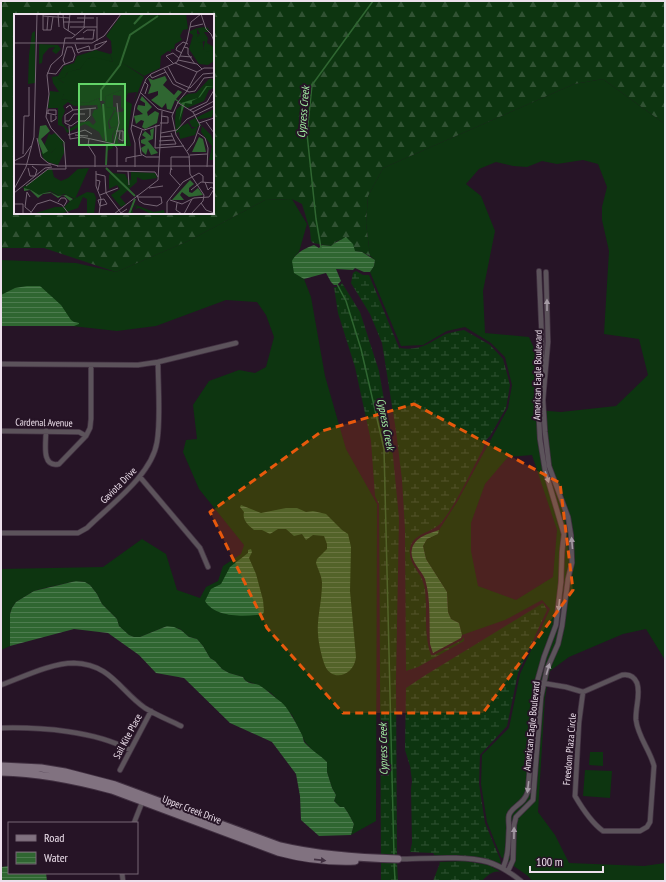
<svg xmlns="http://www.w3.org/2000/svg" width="666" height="882" font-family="'PT Sans Narrow',sans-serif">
<defs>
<pattern id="forest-firs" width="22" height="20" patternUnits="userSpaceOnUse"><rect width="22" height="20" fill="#0d3510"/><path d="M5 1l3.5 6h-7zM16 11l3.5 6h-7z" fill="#315233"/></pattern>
<pattern id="wetland-marsh" width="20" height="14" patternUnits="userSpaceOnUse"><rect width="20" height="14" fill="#0d3510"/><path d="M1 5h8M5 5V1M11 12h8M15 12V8" fill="none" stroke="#315233"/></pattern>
<pattern id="water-rules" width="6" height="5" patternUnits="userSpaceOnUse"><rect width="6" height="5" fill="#2f6631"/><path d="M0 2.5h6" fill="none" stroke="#4d7c4f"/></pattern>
</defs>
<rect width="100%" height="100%" fill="#261426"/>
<path fill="#0d3510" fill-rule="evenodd" d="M 603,79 L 665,124 L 665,660 L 646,629 L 623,634 L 569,657 L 550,671 L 545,698 L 538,812 L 555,835 L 569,863 L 644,866 L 665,863 L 665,881 L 532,881 L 528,876 L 501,857 L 487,822 L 481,784 L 482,755 L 509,728 L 520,674 L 550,609 L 542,600 L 505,620 L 462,635 L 459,623 L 451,619 L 448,612 L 447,592 L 426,559 L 423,546 L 427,539 L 438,534 L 439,530 L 457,502 L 508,408 L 512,385 L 505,357 L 491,343 L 465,327 L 447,331 L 423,345 L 401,346 L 370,272 L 374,266 L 375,260 L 370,256 L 366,223 L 368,196 L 383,168 L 574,84 ZM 583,160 L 598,164 L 607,187 L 602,207 L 602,220 L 609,251 L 604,334 L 639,339 L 648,375 L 616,406 L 561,412 L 536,410 L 537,355 L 529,337 L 485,333 L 483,291 L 495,231 L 481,196 L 466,184 L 479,169 L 496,162 L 513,166 L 527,167 L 542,161 L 557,164 ZM 532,455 L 557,530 L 553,577 L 516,600 L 478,586 L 471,551 L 471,523 L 485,484 L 508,457 Z
M 292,199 L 307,224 L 299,252 L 295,256 L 302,278 L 304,279 L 311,297 L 325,376 L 346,449 L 377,504 L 376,821 L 351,835 L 354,824 L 348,813 L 344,807 L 340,807 L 334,801 L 336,795 L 332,788 L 327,772 L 327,762 L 313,751 L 305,742 L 292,715 L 271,693 L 258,685 L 246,681 L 243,677 L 229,673 L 222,669 L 215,661 L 210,658 L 203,646 L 197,639 L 189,637 L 180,629 L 167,626 L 140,637 L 134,637 L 129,635 L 119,626 L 117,619 L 102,604 L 97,594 L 90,585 L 85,582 L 76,581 L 45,588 L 34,591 L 16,602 L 12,608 L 10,614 L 10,646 L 1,650 L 1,569 L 103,567 L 142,539 L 166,554 L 177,590 L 200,598 L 206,587 L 218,581 L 223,566 L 241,554 L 244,545 L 199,489 L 183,452 L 186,440 L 197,439 L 193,405 L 209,381 L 239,370 L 255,373 L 266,367 L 274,337 L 266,315 L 257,302 L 226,300 L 156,326 L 117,331 L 72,326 L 1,326 L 1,260 L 76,263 L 116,272 L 188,241 L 265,200 Z
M 590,752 L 603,752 L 603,766 L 589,765 Z
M 585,770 L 612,771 L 610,798 L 583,796 Z"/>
<path fill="url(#forest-firs)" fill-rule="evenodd" d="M 1,1 L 665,1 L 665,124 L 603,79 L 574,84 L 383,168 L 368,196 L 366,223 L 370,256 L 362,252 L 355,251 L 343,239 L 337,241 L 331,246 L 313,243 L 311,241 L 310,230 L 302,204 L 292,199 L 265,200 L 188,241 L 116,272 L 44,248 L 1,248 ZM 15,15 L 213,15 L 213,213 L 15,213 Z"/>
<path fill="url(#wetland-marsh)" d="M 356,271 L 363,275 L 369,275 L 399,348 C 422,351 428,343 446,334 C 452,332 458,331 464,330 L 490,345 L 503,359 L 510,385 L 506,408 L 490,436 L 485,441 L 483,449 C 471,471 457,503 441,523 C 432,533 412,533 410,549 C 408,564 421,572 424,585 C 426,591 425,597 426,603 C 426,620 425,638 431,655 L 434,655 L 462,640 L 464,637 L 464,641 L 418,667 L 406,671 L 405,529 L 402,480 L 396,431 L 382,343 L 370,314 L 351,283 L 353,273 Z
M 342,283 L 360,312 L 379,371 L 392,446 L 399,518 L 396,679 L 397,856 L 381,856 L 379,504 L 375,496 L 371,441 L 355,367 L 338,313 L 334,287 L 338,287 Z
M 543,603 L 547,610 L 518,673 L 507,726 L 480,755 L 479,784 L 485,823 L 500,859 L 501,864 C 479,855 458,856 435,856 L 433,853 L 410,852 L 412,843 L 411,789 L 412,781 L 410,766 L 405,750 L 406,688 L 424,676 Z
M 381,861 L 397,862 L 398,881 L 381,881 Z
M 465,861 L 489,865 L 501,872 C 493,870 488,875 482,881 L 433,881 L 440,863 L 439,862 Z"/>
<path fill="url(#water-rules)" d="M 346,237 L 353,244 L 355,251 L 362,252 L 375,260 L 374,266 L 370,272 L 364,272 L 355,268 L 353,270 L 336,269 L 341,281 L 337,285 L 334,285 L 331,282 L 326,273 L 304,279 L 294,273 L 292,261 C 296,253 305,248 314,245 L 319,248 L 322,245 L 331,246 C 337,241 339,241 346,237 Z
M 27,286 L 40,286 L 61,305 L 71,320 L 74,322 L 79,323 L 79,324 L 74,326 L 1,326 L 1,295 L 15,288 Z
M 241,505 L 261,513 L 286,508 L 297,508 L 306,512 L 313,511 L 326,514 L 342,530 L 348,534 L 351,547 L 350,591 L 356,657 C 354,677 330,683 324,663 C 320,651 317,636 318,623 C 319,610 322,597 322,583 C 322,576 318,570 316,563 L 317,559 L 327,549 L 327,544 L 324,536 L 313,535 L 306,540 L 302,534 L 294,536 L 286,529 L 278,529 L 270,534 L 262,530 L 254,530 C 248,525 242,520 244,512 L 240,507 Z
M 439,530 L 438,534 L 427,539 L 423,546 L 426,559 L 447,592 L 448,612 L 451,619 L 459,623 L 462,635 L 461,638 L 433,653 L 430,644 C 429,624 431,598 425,579 C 421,569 409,561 412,549 C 415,537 428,534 439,530 Z
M 251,549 L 252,552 L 249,558 L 256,574 L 263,600 L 264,611 L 263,614 C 246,617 215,618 205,601 L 211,589 L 221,584 L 230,567 L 248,553 L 248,550 Z
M 76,581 L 85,582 L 90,585 L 97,594 L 102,604 L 117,619 L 119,626 L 129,635 L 134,637 L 140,637 L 167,626 L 174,627 L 181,630 L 189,637 L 197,639 L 203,646 L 210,658 L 215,661 L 222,669 L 229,673 L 243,677 C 246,684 253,683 259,685 C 267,690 274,697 281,702 C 287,706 298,726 301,733 C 303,736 303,739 304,742 C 311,750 320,755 327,762 L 327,772 L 332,788 L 336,795 L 334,801 L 340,807 L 344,807 L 348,813 L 354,824 L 351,835 L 319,836 L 301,820 L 300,796 L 296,774 L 272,742 L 230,723 L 184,678 L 156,673 L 139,655 L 108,633 L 74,629 L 10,646 L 10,614 L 12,608 L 16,602 L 34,591 Z
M 9,866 L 9,873 L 46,873 L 47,881 L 1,881 L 1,867 Z"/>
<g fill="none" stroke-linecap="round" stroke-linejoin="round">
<path stroke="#2f6631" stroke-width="1.5" d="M 321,248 L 316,219 L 307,134 L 312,85 L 373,1
M 337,284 L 346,301 L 361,349 L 384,449 L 394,857
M 394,861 L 395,881"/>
<g stroke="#423142" stroke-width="6">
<path id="street" d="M 1,364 L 138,365 L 158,362 L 236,343
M 1,431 L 79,432 L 86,436
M 46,431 C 46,443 41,468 59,464 L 86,436 L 90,428 L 91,419 L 91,365
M 140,477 L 200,548 L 208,567
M 1,533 L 78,533 L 87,528 C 110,505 152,475 157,442 C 161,418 158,387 158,362
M 542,683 L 566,687 L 583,692 L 622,675 C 628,674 634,676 637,683 C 641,694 635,708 636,720 C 638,737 650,750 654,766 L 650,822 L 647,827 L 640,831 L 603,831 C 592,823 582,808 575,796 L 579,722 L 583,692
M 1,685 C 23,677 51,663 74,663 C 111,664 120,691 145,708 C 156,715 169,720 181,726
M 1,728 C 41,727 95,731 130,750
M 120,770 L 151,711
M 134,823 L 143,800
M 398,859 C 424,859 464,855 488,862 C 501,866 511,873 521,881
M 503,868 C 509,855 508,842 509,828 C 509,824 508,819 509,815 C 513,805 524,805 528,791 L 535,697 L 537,682 L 544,657 L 556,625 L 561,582 L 562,552 L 564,534 L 545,470 L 540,439 L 538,400 L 542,366 L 542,343 L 539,271
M 508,871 L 513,860 L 514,825 L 516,817 L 533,800 L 541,697 L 547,669 L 558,644 L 562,626 L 568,579 L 572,563 L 571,535 L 568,517 L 549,466 L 545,432 L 543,400 L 548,342 L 546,272
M 122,873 L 123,881"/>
</g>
<g stroke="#423142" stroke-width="9">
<path id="secondary" d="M 1,766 L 41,768 L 65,772 L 115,785 L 280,846 C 318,855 358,858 398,859
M 1,772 C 39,773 75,780 112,790 L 278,852 C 304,859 329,862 355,861"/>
</g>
<use href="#street" stroke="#5c535b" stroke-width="4.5"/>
<use href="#secondary" stroke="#817280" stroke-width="7"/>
</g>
<defs><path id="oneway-solid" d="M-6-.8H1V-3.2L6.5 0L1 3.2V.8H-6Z"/></defs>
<g fill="#a49aa4">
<use href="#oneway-solid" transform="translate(547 305) rotate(-90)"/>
<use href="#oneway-solid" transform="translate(547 477) rotate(72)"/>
<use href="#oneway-solid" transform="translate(572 543) rotate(-95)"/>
<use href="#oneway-solid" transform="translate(559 605) rotate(96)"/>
<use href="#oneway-solid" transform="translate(548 669) rotate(-73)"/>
<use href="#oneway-solid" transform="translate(528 787) rotate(97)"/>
<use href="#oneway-solid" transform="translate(514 833) rotate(-89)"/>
</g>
<use fill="#413041" href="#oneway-solid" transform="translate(320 860) rotate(6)"/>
<path fill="#e8590c" fill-opacity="0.2" stroke="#e8590c" stroke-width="3" stroke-dasharray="8 5" stroke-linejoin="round" d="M 414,404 L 560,483 L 573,590 L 483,713 L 343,713 L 267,628 L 210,512 L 322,431 Z"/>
<g text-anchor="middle" stroke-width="4" stroke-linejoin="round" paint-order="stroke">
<g font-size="10" fill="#ede0ec" stroke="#261426">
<text transform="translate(537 375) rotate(-89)" y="4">American Eagle Boulevard</text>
<text transform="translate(44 422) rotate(1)" y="4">Cardenal Avenue</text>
<text transform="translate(118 485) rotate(-45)" y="4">Gaviota Drive</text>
<text transform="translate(531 726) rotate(-84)" y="4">American Eagle Boulevard</text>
<text transform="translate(127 736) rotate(-62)" y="4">Sail Kite Place</text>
<text transform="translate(569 749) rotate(-85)" y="4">Freedom Plaza Circle</text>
<text transform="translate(192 809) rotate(21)" y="4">Upper Creek Drive</text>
</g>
<g font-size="11" font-style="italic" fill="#a4f3a5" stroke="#261426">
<text transform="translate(303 112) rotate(-85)" y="4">Cypress Creek</text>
<text transform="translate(386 424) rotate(79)" y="4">Cypress Creek</text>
<text transform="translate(383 749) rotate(-91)" y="4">Cypress Creek</text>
</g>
</g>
<g transform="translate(14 14)">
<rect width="200" height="200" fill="#261426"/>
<path d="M 183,14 L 183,20 L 186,20 L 183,22 L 189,29 L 189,36 L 200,36 L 200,47 L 194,51 L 185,50 L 175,35 L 179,21 L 174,18 ZM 82,36 L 96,40 L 99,48 L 75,44 L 66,55 L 53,59 L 51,64 L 44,65 L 50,69 L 50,80 L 48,85 L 73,89 L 85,84 L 91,105 L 90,128 L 85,118 L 71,110 L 53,119 L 50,113 L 44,111 L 44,94 L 34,94 L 36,77 L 45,78 L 39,69 L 38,63 L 44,62 L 50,52 L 60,49 L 63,42 ZM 54,88 L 60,92 L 83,91 L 84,95 L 80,96 L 78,101 L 82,108 L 79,111 L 75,107 L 65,109 L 54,116 L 48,109 L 48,104 L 51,97 L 49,92 ZM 195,65 L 200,65 L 200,74 L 195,76 L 190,87 L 173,94 L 170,93 L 166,113 L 174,109 L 178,115 L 182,113 L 178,113 L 175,107 L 200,95 L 198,103 L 182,106 L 197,121 L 200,129 L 200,146 L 195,146 L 198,132 L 187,118 L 188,112 L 184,112 L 181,121 L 166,125 L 165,118 L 162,119 L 161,106 L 162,96 L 167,91 L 164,88 L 165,86 L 174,80 L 182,79 ZM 107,76 L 113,82 L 112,87 L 118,90 L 114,117 L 117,132 L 103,132 L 100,129 L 99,122 L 103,112 L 97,114 L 95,108 L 101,97 L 97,93 L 93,94 L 91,89 L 92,82 ZM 99,81 L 107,82 L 107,93 L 110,96 L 108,98 L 102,98 L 102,93 L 99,93 ZM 110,114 L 113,129 L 104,129 L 103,118 ZM 117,158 L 141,159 L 143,164 L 129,166 L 123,163 L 123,168 L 106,183 L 112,190 L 107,193 L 97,181 L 106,175 L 103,171 L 95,175 L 95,161 L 97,159 L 111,160 L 114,166 L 117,166 ZM 73,178 L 80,179 L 82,184 L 80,200 L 73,200 L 73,185 L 69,183 L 64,194 L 46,200 L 19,200 L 41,193 L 50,193 L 56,187 Z" fill="#0d3510" fill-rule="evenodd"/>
<path d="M 108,0 L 172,0 L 174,15 L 169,16 L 166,22 L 168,26 L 161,30 L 160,35 L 157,35 L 157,38 L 154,37 L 147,42 L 146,54 L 130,62 L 107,48 L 130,63 L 119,90 L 123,78 L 114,79 L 113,82 L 107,76 L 92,82 L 91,88 L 85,84 L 73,89 L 47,85 L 50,80 L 50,69 L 44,65 L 51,63 L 54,58 L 66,55 L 73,45 L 80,43 L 99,48 L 96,40 L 98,39 L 97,27 L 92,22 ZM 192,13 L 195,15 L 194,18 L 190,18 L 194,24 L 193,29 L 200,33 L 199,36 L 192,38 L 189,35 L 191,27 L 185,29 L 182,24 L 186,20 L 183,14 ZM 21,17 L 21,69 L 14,70 L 15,41 L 18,19 ZM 35,119 L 37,121 L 41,119 L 51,128 L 50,139 L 44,151 L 40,150 L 50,132 L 49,129 L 37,139 L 37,149 L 30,146 L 27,138 L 34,137 L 30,132 Z" fill="#0d3510"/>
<path d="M 25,30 L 44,31 L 47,35 L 42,40 L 38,37 L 41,33 L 35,34 L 29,41 L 28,49 L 25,50 ZM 91,89 L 93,94 L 97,93 L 100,97 L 94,108 L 95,115 L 103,112 L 98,122 L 99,134 L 93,137 L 93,143 L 88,90 ZM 48,128 L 50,137 L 40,150 L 37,149 L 37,139 ZM 75,154 L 61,185 L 50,180 L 45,182 L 36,177 L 25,181 L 15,175 L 8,174 L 33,156 L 38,155 L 40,163 L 47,167 L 54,164 L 64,155 ZM 122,191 L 140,198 L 150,196 L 151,200 L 137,200 L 125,194 L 121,195 L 123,192 L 118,193 L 119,200 L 114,200 L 118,192 Z" fill="#0d3510"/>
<path d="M 151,62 L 153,66 L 149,71 L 160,81 L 164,76 L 168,78 L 162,85 L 167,89 L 184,84 L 192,72 L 200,73 L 193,73 L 186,83 L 178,87 L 178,90 L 171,89 L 165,107 L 168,90 L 161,86 L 157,96 L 153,95 L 152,89 L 148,94 L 137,86 L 144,81 L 144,77 L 134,80 L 137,71 L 134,64 L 139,66 ZM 128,82 L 138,93 L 133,98 L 134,102 L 141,97 L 145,99 L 143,109 L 131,115 L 128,113 L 130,107 L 127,106 L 122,110 L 120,102 L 129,100 L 123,95 L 124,91 L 131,92 L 131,89 L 126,86 ZM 32,111 L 36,117 L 27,125 L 34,137 L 29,140 L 24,127 L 26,112 ZM 140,114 L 139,125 L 134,127 L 144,139 L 137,141 L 134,134 L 132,141 L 128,137 L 127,134 L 132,131 L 127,129 L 127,126 L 132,124 L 128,121 L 131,117 L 137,122 L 136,116 ZM 185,123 L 189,125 L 192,138 L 178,138 ZM 176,166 L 180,170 L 175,174 L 175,178 L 178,179 L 184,174 L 189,181 L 175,183 L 168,178 L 166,181 L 170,186 L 158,186 ZM 10,174 L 17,176 L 25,181 L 30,179 L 36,178 L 44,182 L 52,181 L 59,185 L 56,187 L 49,181 L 44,184 L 37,179 L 29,180 L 24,184 L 16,176 L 10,177 Z" fill="#2f6631"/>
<path fill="none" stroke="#2f6631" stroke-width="2" d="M 120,10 L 129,0M 87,87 L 87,76 L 106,51 L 116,21 L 144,2M 89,90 L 92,127M 92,151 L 93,130M 92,154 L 121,182M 115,200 L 121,185"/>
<path fill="none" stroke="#766675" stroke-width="1" d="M 29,0 L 29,16 L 37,16 L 39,3M 44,0 L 45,13M 49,0 L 50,14 L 61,21M 187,0 L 192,15 L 197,20 L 200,27M 29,2 L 56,4M 63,4 L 80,4M 49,8 L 71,8M 56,13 L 83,13M 70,13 L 71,0M 176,13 L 189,10M 33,16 L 34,3M 54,17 L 56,0M 69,19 L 73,16 L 81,16M 70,24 L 62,25 L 79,25 L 80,16M 83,27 L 83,3M 0,29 L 78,29 L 90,22 L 107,0M 61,30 L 64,39 L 68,37 L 79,36 L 81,35 L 82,35 L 86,33 L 93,27 L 81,31 L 81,35M 170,33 L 174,34 L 174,40 L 181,50M 62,36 L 75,32 L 76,36M 168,39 L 162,36 L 163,33 L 169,28 L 174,30M 166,42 L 178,43M 164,46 L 183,50 L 188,55M 161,49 L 183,58M 160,50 L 152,42 L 159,39 L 165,44M 154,53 L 162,68 L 176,74 L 189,60 L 200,59M 150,55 L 159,70 L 175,78 L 181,77 L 190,64 L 200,63M 33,59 L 42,60 L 49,51 L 59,47 L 61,41 L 58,33 L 53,33 L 49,46 L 51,50M 136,61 L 138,64 L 152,58M 127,79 L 144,95 L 159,99M 131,80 L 134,71 L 131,68M 163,88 L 179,98 L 186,111 L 180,128 L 173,137M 54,92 L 52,94 L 56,91 L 59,96M 76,95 L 76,102 L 71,107 L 64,107 L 57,112 L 51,109 L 51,101 L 59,96 L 82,94M 176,96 L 193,88 L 200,76M 179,98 L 200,87M 32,99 L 42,101 L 42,96 L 34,96 L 34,99M 37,101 L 37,108 L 42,105 L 42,102M 51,107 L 55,107 L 60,100 L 71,100M 192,108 L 200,119M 146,109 L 154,109 L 154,103 L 147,102M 185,109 L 200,104M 118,111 L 130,116 L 146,111M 142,111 L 141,134 L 170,132M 55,112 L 56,125M 128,116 L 125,125 L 127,140 L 132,143 L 145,143M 102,117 L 109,117 L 109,127 L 105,125 L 106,118M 147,119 L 163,116 L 173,105 L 200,92M 157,119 L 162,130M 184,119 L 191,124 L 194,134 L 193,153M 54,121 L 71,116 L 78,120M 61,121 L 74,122M 146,123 L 158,122M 23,124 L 27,143 L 34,149 L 44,152M 56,125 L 68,123 L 100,130 L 103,134 L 103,153M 75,125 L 74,131 L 81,142 L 81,153M 145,127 L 160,126M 100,130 L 105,109 L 103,89M 145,131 L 162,130M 9,140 L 10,102 L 15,102 L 15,73M 176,141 L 193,140M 0,147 L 10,142 L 17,132M 112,148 L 112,144 L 128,141M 0,150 L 37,151M 43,152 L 200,152M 121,153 L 121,129 L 117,115 L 121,92 L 132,65 L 137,60 L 163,48 L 173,27 L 177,8 L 187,0M 14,154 L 16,162 L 21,162 L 23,156 L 18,152M 157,154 L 157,143 L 176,143M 158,156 L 157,154 L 156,160 L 166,171M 82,157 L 82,172 L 87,185 L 85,200M 103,157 L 141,158 L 144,163M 114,157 L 115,171M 82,160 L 91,162 L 92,179 L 107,199 L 113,195M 82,166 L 86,167 L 84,176M 191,168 L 194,176 L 197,173 L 200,175M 12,172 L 34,155 L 52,155 L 50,128 L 37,114 L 32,103 L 35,80 L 33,61 L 37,51 L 48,41 L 51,24 L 58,24 L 71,13M 135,174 L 149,172M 0,175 L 12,153 L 20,123 L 23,0M 177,176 L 187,168 L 200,169M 0,179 L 31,154 L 38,153M 86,181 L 104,174M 123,181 L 125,187 L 130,190 L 143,192 L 148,189 L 147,183 L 124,183M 16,183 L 13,178 L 11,193 L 17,198M 156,186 L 168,190 L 180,184 L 195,183 L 200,175M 44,188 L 47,184 L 51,184 L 53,187 L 50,192M 163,189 L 162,196 L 168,200M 187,189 L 192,196 L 200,199M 0,190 L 9,190 L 9,200M 86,192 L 93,190 L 90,185 L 84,186 L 86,192M 16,200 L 23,190 L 36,186 L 48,191 L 55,200M 100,200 L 144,166 L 148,97M 153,200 L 153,188 L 169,168 L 185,159 L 189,162 L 189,168M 170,200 L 178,185M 177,200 L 189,187 L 190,181 L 176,160 L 175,141 L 162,121 L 158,102 L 164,88 L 173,77 L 183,58 L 190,54 L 200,54"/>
<path fill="#63d468" fill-opacity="0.15" stroke="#63d468" stroke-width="2" d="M 65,70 L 111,70 L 111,131 L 65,131 Z"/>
<rect width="200" height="200" fill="none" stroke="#ede0ec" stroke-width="2"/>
</g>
<rect width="666" height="882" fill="none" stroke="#ede0ec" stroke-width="4"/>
<rect x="8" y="822" width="130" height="52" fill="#261426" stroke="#766675"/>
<rect x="16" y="835" width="20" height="6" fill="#817280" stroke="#766675"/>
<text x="44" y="842" font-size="12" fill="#ede0ec">Road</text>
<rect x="16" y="852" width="20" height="12" fill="url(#water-rules)" stroke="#766675"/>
<text x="44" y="862" font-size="12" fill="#ede0ec">Water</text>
<path d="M530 866v6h73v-6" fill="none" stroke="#ede0ec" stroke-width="2"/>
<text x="536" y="866" font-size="12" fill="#ede0ec" stroke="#261426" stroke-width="3" paint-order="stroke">100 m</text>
</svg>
